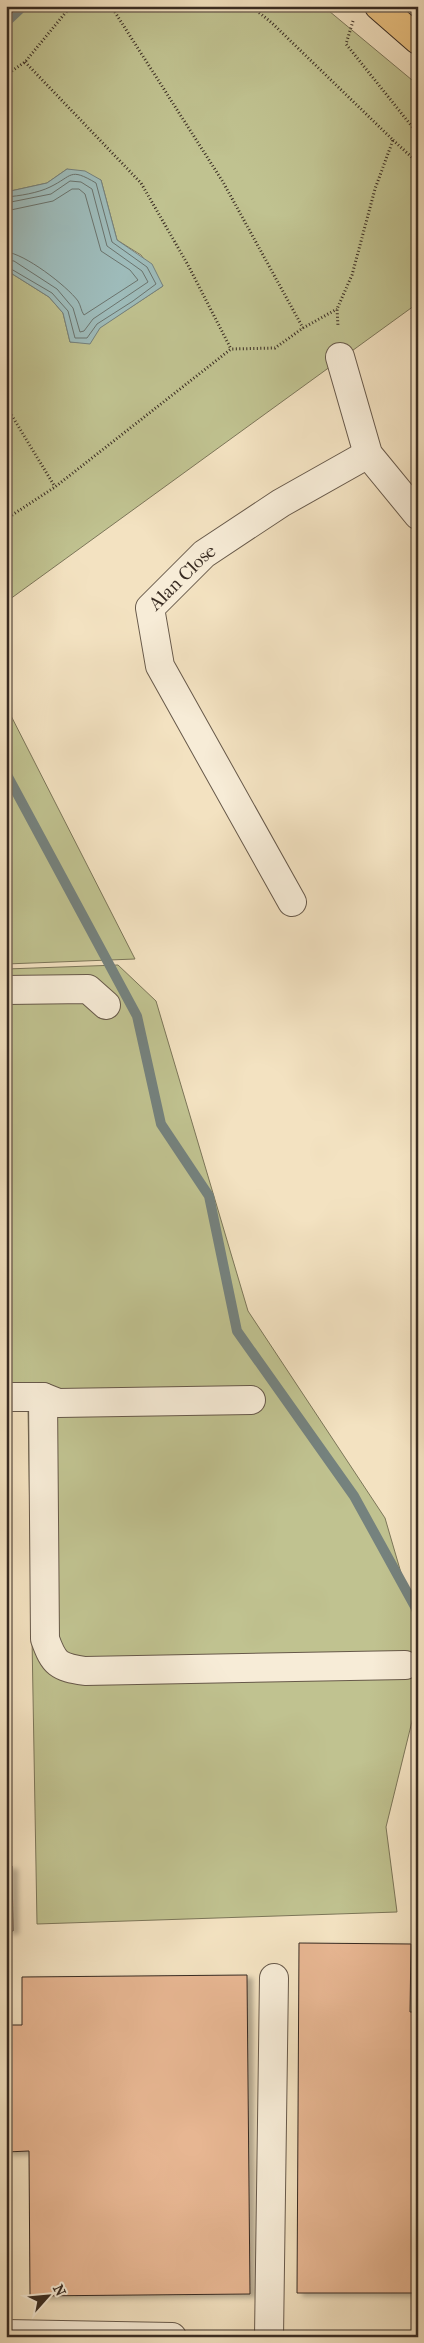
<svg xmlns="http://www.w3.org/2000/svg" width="424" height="2343" font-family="'IM FELL French Canon',serif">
<defs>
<filter id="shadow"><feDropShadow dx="5.5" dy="3" stdDeviation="2.5" flood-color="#0004"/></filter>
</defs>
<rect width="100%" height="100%" fill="#f3e2c1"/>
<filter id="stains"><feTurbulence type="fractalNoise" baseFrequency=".004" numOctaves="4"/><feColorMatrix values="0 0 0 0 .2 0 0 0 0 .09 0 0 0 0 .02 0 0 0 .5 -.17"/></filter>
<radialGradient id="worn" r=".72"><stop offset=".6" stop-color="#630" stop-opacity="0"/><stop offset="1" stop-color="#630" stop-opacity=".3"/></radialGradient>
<path fill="#c0c290" stroke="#7c7659" d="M 6,6 L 323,6 L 418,85 L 418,303 L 6,602 L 6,270 L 49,297 L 63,313 L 70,342 L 90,343 L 99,328 L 163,286 L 141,255 L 117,240 L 101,180 L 67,169 L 47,183 L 6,192 Z
M 6,706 L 135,959 L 6,964 Z
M 118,965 L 156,1001 L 248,1311 L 385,1518 L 418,1631 L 418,1697 L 386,1827 L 397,1912 L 37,1924 L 28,1409 L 6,1409 L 6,969 Z"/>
<path fill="#9ebcbb" stroke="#75827e" d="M 67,169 L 85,171 L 101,180 L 117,240 L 152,264 L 163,286 L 100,328 L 90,344 L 70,342 L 63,313 L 49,297 L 6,270 L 6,192 L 47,183 Z"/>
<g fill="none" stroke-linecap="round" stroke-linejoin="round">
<path stroke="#6b746e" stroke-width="1" d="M 6,197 C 19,196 38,193 50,187 C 73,176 69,167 96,183 L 112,242 L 147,267 L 156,284 L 133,301 L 97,324 L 87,338 L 75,338 L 68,311 L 52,293 L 6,266
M 6,203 L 51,194 L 70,181 L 81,182 L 92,189 L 107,246 L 142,271 L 148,282 L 93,319 L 84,331 L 80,332 L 73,308 L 57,289 L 14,261 L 6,260
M 6,211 L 53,201 L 72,189 L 79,189 L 85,194 L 101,251 L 130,270 L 138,280 L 84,315 C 81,311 81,306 78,301 C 67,286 24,253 6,252"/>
<path stroke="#75827e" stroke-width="10" d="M 6,22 L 23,6
M 6,773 L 137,1016 L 161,1124 L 209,1196 L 237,1331 L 354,1496 L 418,1612"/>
</g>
<path fill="#e7b692" stroke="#382b22" filter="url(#shadow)" d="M 6,1866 L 12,1866 L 13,1931 L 6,1931 Z
M 299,1943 L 411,1944 L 410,2012 L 418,2012 L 418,2293 L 297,2293 Z
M 247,1975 L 250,2294 L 30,2296 L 29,2151 L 6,2152 L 6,2025 L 22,2025 L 22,1977 Z"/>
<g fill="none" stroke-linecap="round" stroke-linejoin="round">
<g stroke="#67594a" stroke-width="30">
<g id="minor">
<path d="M 340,357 L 368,454 L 418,515"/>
<path id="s1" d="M 292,902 L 160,666 L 150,608 L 204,554 L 281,503 L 368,454"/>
<path d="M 6,990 L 88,989 L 106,1005"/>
<path d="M 6,1397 L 43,1397 L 58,1403 L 251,1400"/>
<path d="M 43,1397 L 45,1639 C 54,1664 58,1667 85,1671 L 405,1665"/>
<path d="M 6,2334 L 172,2337"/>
<path d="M 269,2337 L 274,1978"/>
</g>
</g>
<g stroke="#382b22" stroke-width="30">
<path id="highway" d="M 379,6 L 418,40"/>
</g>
<path stroke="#382b22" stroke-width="3" stroke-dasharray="1 2.5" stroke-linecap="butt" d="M 111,6 L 223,182 L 303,328
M 251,6 L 272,23 L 393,140 L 375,189 L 352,275 L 337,309 L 338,326
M 353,21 L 346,44 L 418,134
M 25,62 L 141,183 L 188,265 L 231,349
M 6,75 L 25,62 L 71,6
M 393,140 L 418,163
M 6,406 L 55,487
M 6,519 L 55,487 L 231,349 L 275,348 L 303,328 L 337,309"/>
<use href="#minor" stroke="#f7ecd7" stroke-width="28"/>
<use href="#highway" stroke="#eac180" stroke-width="28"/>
</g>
<g text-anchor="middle" stroke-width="4" stroke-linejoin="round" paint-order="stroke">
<g font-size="19" fill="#382b22" stroke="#f7ecd7">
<text dy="7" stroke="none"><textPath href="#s1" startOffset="374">Alan Close</textPath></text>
</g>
</g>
<rect width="424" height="2343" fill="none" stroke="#f3e2c1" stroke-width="25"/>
<rect x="8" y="8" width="409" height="2328" fill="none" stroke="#382b22" stroke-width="2.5"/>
<rect x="12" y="12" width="399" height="2318" fill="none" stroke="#382b22"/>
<g transform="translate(48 2296) rotate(63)" stroke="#f7ecd7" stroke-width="4" paint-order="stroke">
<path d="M0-4L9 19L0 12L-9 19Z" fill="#382b22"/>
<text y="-8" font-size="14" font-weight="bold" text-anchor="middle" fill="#382b22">N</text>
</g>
<rect width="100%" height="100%" filter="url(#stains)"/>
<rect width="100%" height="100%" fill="url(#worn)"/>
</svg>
